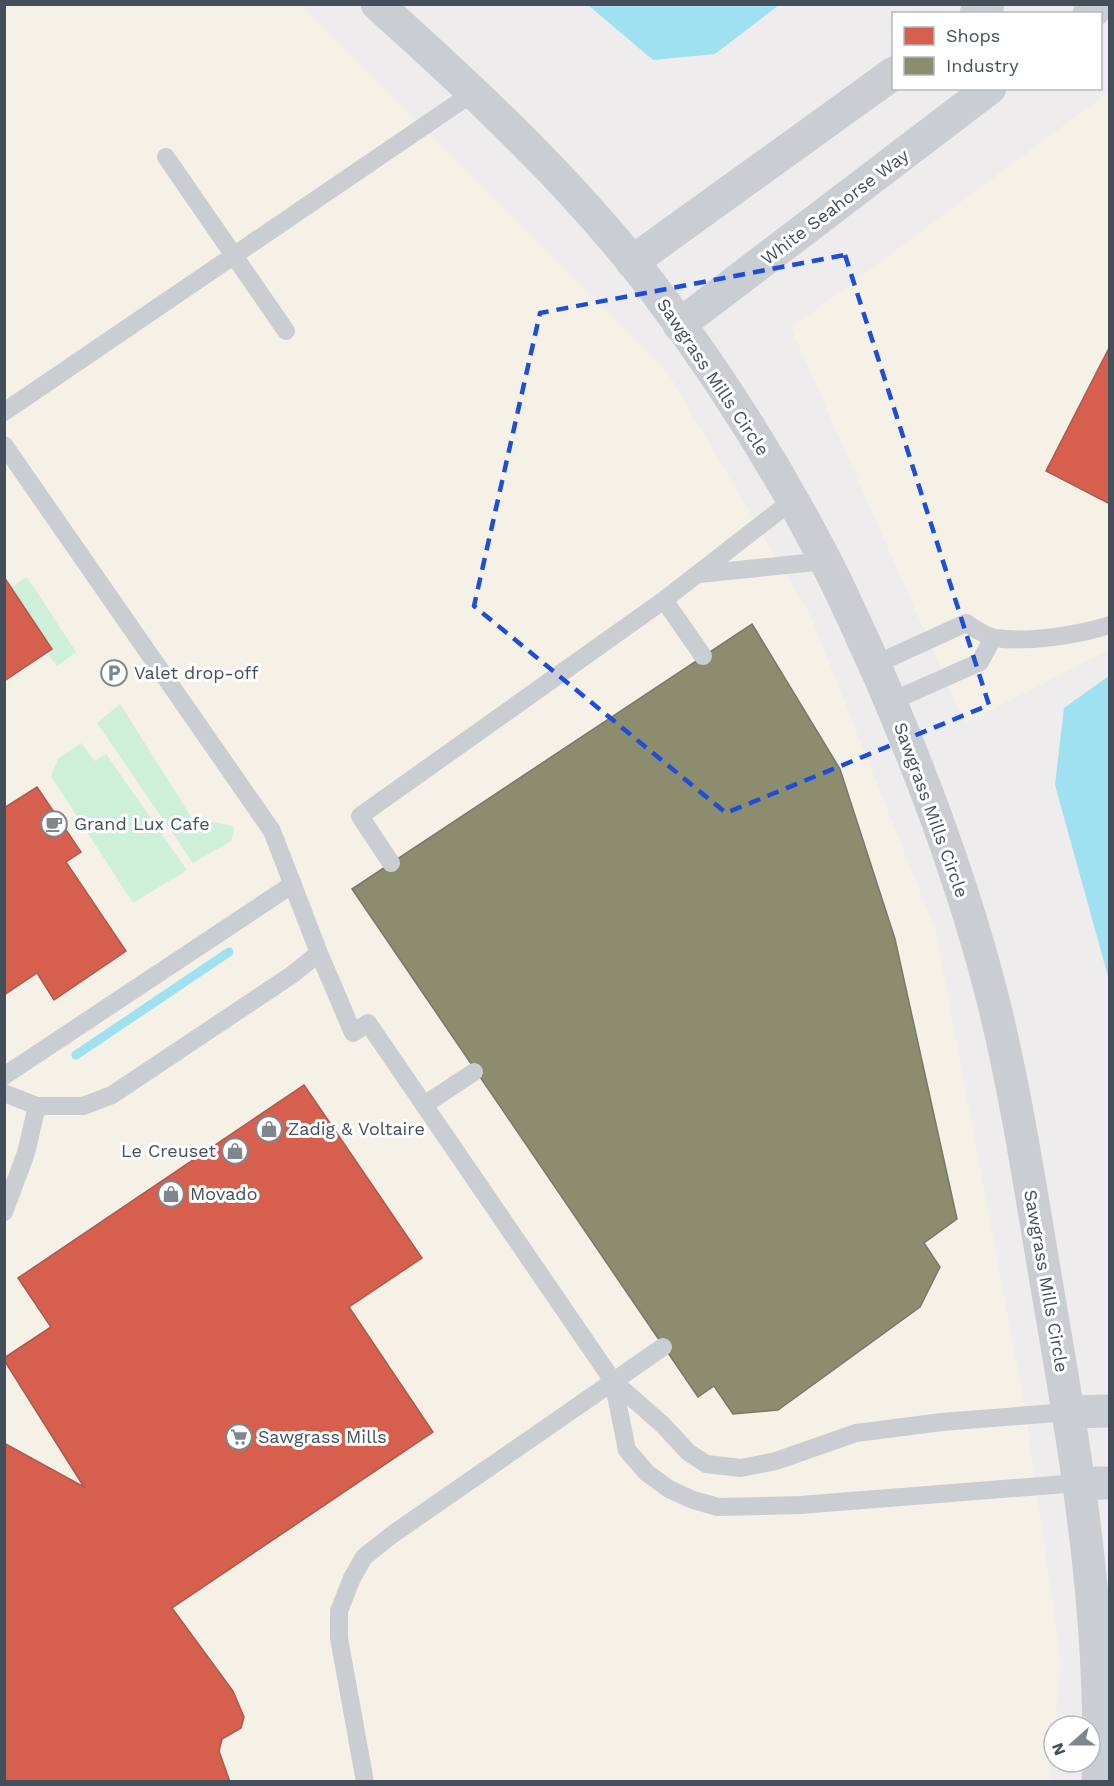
<svg xmlns="http://www.w3.org/2000/svg" width="1114" height="1786" font-family="'Work Sans',sans-serif">
<rect width="100%" height="100%" fill="#eeecec"/>
<path fill="#f6f1e6" d="M 5,5 L 300,5 L 668,373 L 810,615 L 936,932 L 1026,1414 L 1061,1663 L 1049,1781 L 5,1782 Z
M 1109,92 L 1109,650 L 965,723 L 791,328 Z"/>
<path fill="#ceefda" d="M 27,577 L 76,652 L 57,666 L 47,653 L 52,649 L 11,588 Z
M 120,704 L 192,818 L 233,826 L 234,832 L 231,841 L 193,863 L 97,723 Z
M 81,743 L 95,761 L 106,754 L 187,870 L 133,903 L 51,776 L 58,759 Z"/>
<path fill="#9fe0f1" d="M 588,5 L 779,5 L 715,54 L 653,60 Z
M 1109,676 L 1109,980 L 1055,785 L 1064,708 Z"/>
<path fill="#d6604d" stroke="#aa5b51" stroke-width="1.5" d="M 1110,346 L 1110,504 L 1046,471 Z
M 4,577 L 52,649 L 4,681 Z
M 37,787 L 81,852 L 66,862 L 126,951 L 54,1000 L 37,973 L 4,995 L 4,808 Z
M 304,1085 L 422,1258 L 349,1307 L 433,1432 L 172,1608 L 233,1691 L 244,1717 L 241,1728 L 222,1739 L 219,1751 L 230,1782 L 4,1782 L 4,1443 L 84,1487 L 4,1360 L 4,1358 L 51,1327 L 18,1278 Z"/>
<path fill="#8c8c6e" stroke="#767a68" stroke-width="1.5" d="M 752,624 L 840,769 L 895,939 L 957,1219 L 924,1243 L 940,1267 L 920,1307 L 778,1410 L 733,1414 L 714,1386 L 698,1397 L 352,889 Z"/>
<g fill="none" stroke-linecap="round" stroke-linejoin="round">
<path stroke="#9fe0f1" stroke-width="9" d="M 76,1055 L 229,952"/>
<path stroke="#cacdd1" stroke-width="18" d="M 166,157 L 286,331
M 4,412 L 474,92
M 4,445 L 272,831 L 319,953 L 353,1033 L 368,1023 L 613,1381 L 663,1425 L 688,1452 L 706,1464 L 741,1468 L 776,1461 L 856,1433 L 942,1422 L 1068,1412
M 699,574 L 826,561
M 664,600 L 703,656
M 874,665 L 966,623 C 974,628 985,636 995,638 C 1027,643 1079,635 1110,625
M 890,702 L 980,662 L 993,638
M 391,863 L 360,816 L 664,600 L 793,500
M 4,1076 L 293,884
M 4,1093 L 37,1106 L 83,1106 L 112,1095 L 293,974 L 319,953
M 424,1105 L 474,1072
M 4,1212 L 26,1153 L 37,1106
M 613,1381 L 627,1450 L 647,1473 L 669,1489 L 693,1500 L 718,1507 L 800,1505 L 1079,1483
M 365,1782 L 339,1638 L 339,1611 L 352,1578 L 364,1557 L 393,1534 L 663,1347"/>
<path stroke="#cacdd1" stroke-width="33" d="M 377,4 C 476,93 573,183 654,289 C 716,371 777,467 824,558 C 844,596 861,636 879,675 C 925,781 966,891 994,1004 C 1017,1097 1031,1193 1047,1287 C 1075,1450 1104,1615 1098,1782
M 976,14 L 988,4
M 1089,14 L 1101,4
M 632,262 L 894,73
M 679,325 L 990,88
M 1068,1412 L 1110,1411
M 1079,1483 L 1110,1483"/>
</g>
<path fill="none" stroke="#1d4ed8" stroke-width="4.5" stroke-dasharray="12 8" stroke-linejoin="round" d="M 845,255 L 989,705 L 726,813 L 474,606 L 540,313 Z"/>
<defs>
<g id="parking-ring" transform="scale(1.35)"><circle r="9.5" fill="#fff" stroke="#7f868e" stroke-width="1.5"/><path d="M-3.5-5.5H1a3.5 3.5 0 0 1 0 7H-1V5.5H-3.5ZM-1-3.4V-.6H.8a1.4 1.4 0 0 0 0-2.8Z" fill="#7f868e"/></g>
<g id="cafe-ring" transform="scale(1.35)"><circle r="9.5" fill="#fff" stroke="#7f868e" stroke-width="1.5"/><path d="M-5.5-4.5H6V0H3Q3 3.5 0 3.5H-2.5Q-5.5 3.5-5.5 0ZM3-3.2v2h1.7v-2ZM-6 4.5H4V6H-6Z" fill="#7f868e"/></g>
<g id="shop-ring" transform="scale(1.35)"><circle r="9.5" fill="#fff" stroke="#7f868e" stroke-width="1.5"/><path d="M-5-2.5h2.3a2.7 3.5 0 0 1 5.4 0H5L5.5 6h-11ZM-1.5-2.5h3a1.5 2.3 0 0 0-3 0Z" fill="#7f868e"/></g>
<g id="supermarket-ring" transform="scale(1.35)"><circle r="9.5" fill="#fff" stroke="#7f868e" stroke-width="1.5"/><path d="M-6-5.5h2.5l.6 2H6L4.5 2H-2.5L-4.4-4H-6ZM-1.5 3.2a1.3 1.3 0 1 0 .1 0ZM3 3.2a1.3 1.3 0 1 0 .1 0Z" fill="#7f868e"/></g>
</defs>
<g fill-rule="evenodd">
<use href="#parking-ring" x="114" y="673"/>
<use href="#cafe-ring" x="54" y="824"/>
<use href="#shop-ring" x="269" y="1129"/>
<use href="#shop-ring" x="235" y="1151"/>
<use href="#shop-ring" x="171" y="1194"/>
<use href="#supermarket-ring" x="239" y="1437"/>
</g>
<g text-anchor="middle" stroke-width="6" stroke-linejoin="round" paint-order="stroke">
<g font-size="18" fill="#434f5b" stroke="#fff">
<text transform="translate(835 207) rotate(-37)" y="6">White Seahorse Way</text>
<text transform="translate(713 377) rotate(56)" y="6">Sawgrass Mills Circle</text>
<text transform="translate(931 810) rotate(70)" y="6">Sawgrass Mills Circle</text>
<text transform="translate(1046 1281) rotate(80)" y="6">Sawgrass Mills Circle</text>
</g>
<g font-size="18" fill="#434f5b" stroke="#fff" text-anchor="start">
<text x="134" y="679">Valet drop-off</text>
<text x="74" y="830">Grand Lux Cafe</text>
<text x="288" y="1135">Zadig &amp; Voltaire</text>
<text x="216" y="1157" text-anchor="end">Le Creuset</text>
<text x="190" y="1200">Movado</text>
<text x="258" y="1443">Sawgrass Mills</text>
</g>
</g>
<rect width="1114" height="1786" fill="none" stroke="#434f5b" stroke-width="12"/>
<rect x="892" y="12" width="210" height="78" fill="#ffffff" stroke="#b4b9bd" stroke-width="1.5"/>
<rect x="904" y="27" width="30" height="18" fill="#d6604d" stroke="#b4b9bd" stroke-width="1.5"/>
<text x="946" y="42" font-size="18" fill="#434f5b">Shops</text>
<rect x="904" y="57" width="30" height="18" fill="#8c8c6e" stroke="#b4b9bd" stroke-width="1.5"/>
<text x="946" y="72" font-size="18" fill="#434f5b">Industry</text>
<g transform="translate(1072 1744) rotate(249)"><circle r="28" fill="#ffffff" stroke="#b4b9bd" stroke-width="1.5"/>
<path d="M0-4.5L10 22L0 15L-10 22Z" fill="#7f868e"/>
<text y="-9" font-size="16" font-weight="bold" text-anchor="middle" fill="#434f5b">N</text>
</g>
</svg>
